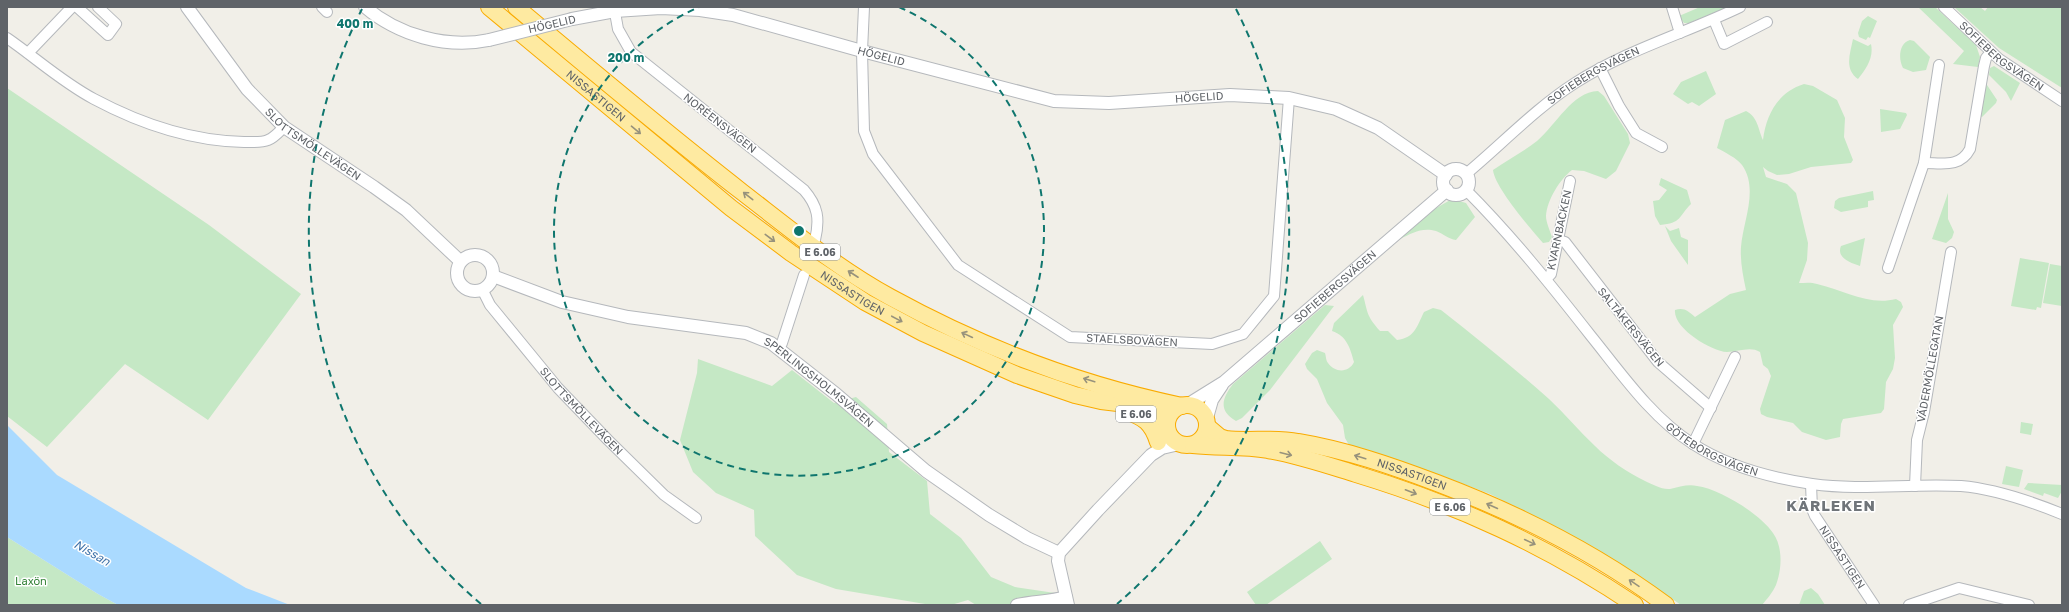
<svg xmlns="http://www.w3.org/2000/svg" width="2069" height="612" font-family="'Golos Text',sans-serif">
<rect width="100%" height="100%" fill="#f1efe8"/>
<path fill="#c5e8c5" d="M 1700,7 L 1728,7 L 1689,23 L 1684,23 L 1679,16 Z
M 1918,7 L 1935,7 L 1976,45 L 1980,57 L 1978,67 L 1953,64 L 1964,51 Z
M 1954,7 L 1980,7 L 1985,11 L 1988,7 L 2062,7 L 2062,88 L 1999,48 Z
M 1868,16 L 1877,21 L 1870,38 L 1868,37 L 1866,40 L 1859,37 L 1858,33 L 1862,21 Z
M 1853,39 L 1868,46 L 1871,44 C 1874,58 1866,69 1858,79 C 1844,69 1850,54 1853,39 Z
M 1910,40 L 1914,41 L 1930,57 L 1926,70 L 1913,72 L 1903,68 C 1898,59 1899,43 1910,40 Z
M 1994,66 L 2020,83 L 2011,101 L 2006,92 L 1989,75 L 1990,68 Z
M 1706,71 L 1716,94 L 1699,106 L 1692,102 L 1688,104 L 1673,94 L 1681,82 Z
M 1804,84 L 1813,86 L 1837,100 L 1845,118 L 1844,137 L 1853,160 L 1851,163 L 1811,167 L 1789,174 L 1777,175 L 1768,171 L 1763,167 L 1766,177 L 1787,184 L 1796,193 L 1808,243 L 1807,260 L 1799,283 C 1805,283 1811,282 1817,284 C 1844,290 1868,306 1896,299 L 1901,302 L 1903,307 L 1893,325 L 1895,358 L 1893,369 L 1886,382 L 1884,409 L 1881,413 L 1843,419 L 1841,424 L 1840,437 L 1826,440 L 1802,432 L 1793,423 L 1767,417 L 1761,414 L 1760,409 L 1771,376 L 1768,369 L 1763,365 L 1760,352 C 1750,346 1738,352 1727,352 C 1711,351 1673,328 1675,310 C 1684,307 1688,311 1695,317 L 1730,294 L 1746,290 C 1743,276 1740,261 1741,247 C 1743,221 1759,189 1742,165 C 1737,158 1724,152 1717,148 L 1725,120 L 1746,111 C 1758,117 1758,129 1763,140 C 1766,115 1778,92 1804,84 Z
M 1984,85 L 1987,85 L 1997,100 L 1996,103 L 1982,117 L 1980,116 Z
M 7,88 L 209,225 L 301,294 L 208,420 L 125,364 L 47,447 L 7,416 Z
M 1598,91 L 1604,96 L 1628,134 L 1630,143 L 1616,171 L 1606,179 L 1584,171 L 1572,170 C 1560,179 1547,200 1546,216 C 1546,222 1550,231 1552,237 L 1549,242 L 1543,243 C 1531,229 1495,188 1493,170 C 1507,160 1523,152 1537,141 C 1556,125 1572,92 1598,91 Z
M 1880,109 L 1906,113 L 1907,115 L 1900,129 L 1881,132 Z
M 1661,178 L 1687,190 L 1691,204 C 1678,217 1682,223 1660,225 L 1655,216 L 1653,201 L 1659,200 L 1667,190 L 1659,185 Z
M 1873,191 L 1874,200 L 1868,201 L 1868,207 L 1841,212 L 1834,208 L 1835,201 L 1839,198 Z
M 1948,193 L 1948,219 L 1954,232 L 1952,238 L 1946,243 L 1932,239 Z
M 1452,199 L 1466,203 L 1475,217 L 1456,240 C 1448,239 1444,234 1436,231 C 1422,227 1412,233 1400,239 L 1431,211 Z
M 1665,226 L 1670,231 L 1679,228 L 1681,237 L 1688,240 L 1688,265 L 1671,241 Z
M 1865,238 L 1860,266 C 1851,263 1836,258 1841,246 Z
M 2020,258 L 2049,263 L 2041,308 L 2037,307 L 2036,310 L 2011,306 Z
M 2050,264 L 2062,266 L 2062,306 L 2043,303 Z
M 1363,295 C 1368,313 1366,315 1380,331 L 1388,331 L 1397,340 C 1415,338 1417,326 1424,312 L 1433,308 L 1441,310 C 1478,339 1514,368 1549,399 C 1565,414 1579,431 1595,446 C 1609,460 1627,472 1645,481 C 1652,484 1662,490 1670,489 C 1679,487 1688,484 1697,486 C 1720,489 1760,514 1773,533 C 1783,547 1782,569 1776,585 C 1773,592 1767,599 1762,605 L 1681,605 L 1645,580 L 1569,534 L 1490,494 L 1429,471 L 1349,445 L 1345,438 L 1343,425 L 1327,403 L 1317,379 L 1307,369 L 1305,364 L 1312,353 L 1317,350 L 1325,353 C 1326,356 1326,361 1328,363 C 1335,373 1349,373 1354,362 C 1350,348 1347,336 1332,331 L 1334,323 Z
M 1325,305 L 1334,306 L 1270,390 L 1242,418 L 1236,421 C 1218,411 1222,398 1233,384 Z
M 698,359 L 772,386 L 792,370 L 834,403 L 856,397 L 887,424 L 889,452 L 927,481 L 930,514 L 961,538 L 991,577 L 1015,587 L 1055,593 L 1057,605 L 976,605 L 968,600 L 951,605 L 931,605 L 836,589 L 797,575 L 755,536 L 754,510 L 716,493 L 693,472 L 680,440 L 697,373 Z
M 2021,422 L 2033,424 L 2031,435 L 2020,433 Z
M 2006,466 L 2023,470 L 2019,487 L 2002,484 Z
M 2028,483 L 2062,485 L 2062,491 L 2058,498 L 2044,493 L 2043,496 L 2024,489 Z
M 7,537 L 98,594 L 118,605 L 7,605 Z
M 1320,541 L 1332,559 L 1266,605 L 1256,605 L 1247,592 Z
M 1811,588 L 1818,594 L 1825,605 L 1799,605 L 1804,591 Z"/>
<path fill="#aadaff" d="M 7,425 L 57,475 L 246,588 L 290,605 L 118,605 L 98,594 L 7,537 Z"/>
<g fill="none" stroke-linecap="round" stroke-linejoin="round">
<g stroke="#b5b8bc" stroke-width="12">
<g id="minor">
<path d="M 77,7 L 108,35 L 116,24 L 98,7"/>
<path d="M 322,7 L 327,12"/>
<path d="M 614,7 L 618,29 L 631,52 L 804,190 C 818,206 820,219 815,240"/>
<path d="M 864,7 L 862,51 L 864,131 L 873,154 L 958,265 L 1070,337 L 1212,344 L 1243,334 L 1274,296 L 1289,98"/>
<path d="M 1672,7 L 1680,33"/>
<path id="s1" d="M 1944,7 L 1999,59 L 2062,101"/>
<path d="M 1714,20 L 1724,44 L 1767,22"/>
<path d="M 7,38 C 36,58 62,82 94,99 C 139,123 191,141 244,142 C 251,142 261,143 268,140 C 274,138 279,132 284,127"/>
<path d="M 28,53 L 72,7"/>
<path d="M 1600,68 L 1619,106 L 1636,133 L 1662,147"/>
<path d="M 1924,163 C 1942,163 1960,168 1970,149 L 1984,66 L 1986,58 L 1991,52"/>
<path id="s2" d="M 1466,174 C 1502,144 1536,108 1575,83 C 1626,50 1686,33 1740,7"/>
<path id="s3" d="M 1466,190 C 1511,235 1551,285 1591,336 C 1621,373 1651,417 1693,444 C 1727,466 1772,478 1812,484 C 1862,491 1911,483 1961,486 C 1996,489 2030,501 2062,514"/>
<path d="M 1558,240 L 1565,242 L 1658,362 L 1711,408"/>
<path d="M 1888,268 L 1924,163 L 1939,65"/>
<path d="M 1546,279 L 1551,274 L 1570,181"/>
<path id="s4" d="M 482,289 L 490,305 L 558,388 L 608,440 L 664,495 L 696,518"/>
<path d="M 779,349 L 782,343 L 804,275"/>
<path d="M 1693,444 L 1735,357"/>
<path id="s5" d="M 1811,484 L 1812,509 L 1815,516 L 1874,605"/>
<path d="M 1915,486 L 1917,440 L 1924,412 L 1951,252"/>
<path d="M 1909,605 L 1959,588 L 2029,605"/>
</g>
</g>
<g stroke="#b5b8bc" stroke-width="14">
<g id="tertiary">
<path id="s6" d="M 187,7 L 247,89 L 284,127 L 374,187 L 406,210 L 460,261"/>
<path d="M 365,7 C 398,35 446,49 489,40"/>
<path id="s7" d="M 572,19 L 615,11 L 661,8 L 700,10 L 733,15 L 862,51 L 1054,101 L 1109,103 L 1230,95 L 1289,98 L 1336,109 L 1378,128 L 1446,175"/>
<circle cx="1456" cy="182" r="13"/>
<circle cx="475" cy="273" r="18"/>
<path id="s8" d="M 493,276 L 562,302 L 628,317 L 746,333 L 771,343 L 836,394 L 926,471 L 989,515 L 1027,538 L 1059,553"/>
<path id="s9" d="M 1187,405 L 1224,382 L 1447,190"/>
<path d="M 1206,421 L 1212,400 L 1222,385"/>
<path d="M 1017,605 C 1034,601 1050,602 1066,597"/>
<path d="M 1068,605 L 1058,561 L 1059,553 L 1098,510 L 1151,455 L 1162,448 L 1179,444"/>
</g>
</g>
<g stroke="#f9ab00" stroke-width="18">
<g id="trunk">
<path id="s10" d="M 489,7 L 731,208 L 791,253 L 865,302 L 923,333 L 1017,375 L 1075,395 L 1101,401 L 1143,406 L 1154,411 L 1167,422"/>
<path d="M 516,7 C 591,70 665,132 742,192 C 790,229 837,268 890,297 C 981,347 1081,385 1182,406"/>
<circle cx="1187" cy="425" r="20"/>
<path d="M 1125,411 C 1144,417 1152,423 1158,442"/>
<path id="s11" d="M 1207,426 L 1220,437 L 1226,439 C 1250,442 1274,437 1298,442 C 1346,450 1392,466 1437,483 C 1519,514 1596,553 1666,605"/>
<path d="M 1193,445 C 1218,448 1243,445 1268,450 C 1298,455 1327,465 1356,474 C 1458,505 1547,546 1635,605"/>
</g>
</g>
<use href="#minor" stroke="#fff" stroke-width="10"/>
<use href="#tertiary" stroke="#fff" stroke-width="12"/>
<use href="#trunk" stroke="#feeaa1" stroke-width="16"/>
<g stroke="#b5b8bc" stroke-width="14" stroke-linecap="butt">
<path id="tertiary-bridge" d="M 489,40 L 572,19"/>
</g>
<use href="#tertiary-bridge" stroke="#fff" stroke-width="12"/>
</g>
<defs><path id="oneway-shaft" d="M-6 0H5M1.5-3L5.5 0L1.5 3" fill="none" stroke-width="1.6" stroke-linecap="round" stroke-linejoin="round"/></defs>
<g stroke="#97927c">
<use href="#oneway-shaft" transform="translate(636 130) rotate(40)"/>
<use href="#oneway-shaft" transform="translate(748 196) rotate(-142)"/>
<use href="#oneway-shaft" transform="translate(770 238) rotate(37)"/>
<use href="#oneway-shaft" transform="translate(853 274) rotate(-147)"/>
<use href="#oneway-shaft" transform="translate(897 319) rotate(28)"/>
<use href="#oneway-shaft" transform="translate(967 335) rotate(-155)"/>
<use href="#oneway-shaft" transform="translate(1089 380) rotate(-163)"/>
<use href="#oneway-shaft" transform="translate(1286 454) rotate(14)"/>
<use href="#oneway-shaft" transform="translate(1360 457) rotate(-163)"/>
<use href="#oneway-shaft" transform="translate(1411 492) rotate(21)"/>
<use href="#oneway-shaft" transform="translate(1492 506) rotate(-156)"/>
<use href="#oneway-shaft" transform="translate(1530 542) rotate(25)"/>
<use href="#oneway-shaft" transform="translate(1634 583) rotate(-146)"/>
</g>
<g fill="none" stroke="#0f766e" stroke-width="2" stroke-dasharray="7 5">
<path d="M899 7A245 245 0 1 1 699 7"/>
<path d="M481 604A490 490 0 0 1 362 9M1236 9A490 490 0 0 1 1117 604"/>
</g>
<g text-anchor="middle" stroke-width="3" stroke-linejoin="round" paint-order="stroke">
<g fill="#fff" stroke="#8f9295" stroke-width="1">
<rect x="800" y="244" width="40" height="16" rx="3"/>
<rect x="1116" y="406" width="40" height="16" rx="3"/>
<rect x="1430" y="499" width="40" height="16" rx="3"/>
</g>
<g font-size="10" font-weight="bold" fill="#5f6368">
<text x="820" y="256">E 6.06</text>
<text x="1136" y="418">E 6.06</text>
<text x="1450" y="511">E 6.06</text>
</g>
<g font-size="11" fill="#5f6368" stroke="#fff">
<text transform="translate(552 24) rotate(-13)" y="4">HÖGELID</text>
<text dy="4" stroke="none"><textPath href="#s7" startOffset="316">HÖGELID</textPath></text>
<text dy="4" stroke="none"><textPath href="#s1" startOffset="76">SOFIEBERGSVÄGEN</textPath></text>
<text dy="4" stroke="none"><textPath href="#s2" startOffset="162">SOFIEBERGSVÄGEN</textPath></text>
<text dy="4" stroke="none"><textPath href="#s10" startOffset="139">NISSASTIGEN</textPath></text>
<text dy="4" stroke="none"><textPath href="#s7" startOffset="640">HÖGELID</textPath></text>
<text transform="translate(720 123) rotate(38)" y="4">NORÉENSVÄGEN</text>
<text dy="4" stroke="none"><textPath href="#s6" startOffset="188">SLOTTSMÖLLEVÄGEN</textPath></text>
<text transform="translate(1559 230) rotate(-78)" y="4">KVARNBACKEN</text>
<text dy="4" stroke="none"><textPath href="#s9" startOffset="190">SOFIEBERGSVÄGEN</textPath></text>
<text dy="4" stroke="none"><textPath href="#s10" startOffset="463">NISSASTIGEN</textPath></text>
<text transform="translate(1631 327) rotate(51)" y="4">SALTÅKERSVÄGEN</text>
<text transform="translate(1132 340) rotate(3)" y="4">STAELSBOVÄGEN</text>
<text transform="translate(1930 369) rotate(-80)" y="4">VÄDERMÖLLEGATAN</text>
<text dy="4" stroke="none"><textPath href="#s8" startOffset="349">SPERLINGSHOLMSVÄGEN</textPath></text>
<text dy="4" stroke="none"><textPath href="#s4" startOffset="158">SLOTTSMÖLLEVÄGEN</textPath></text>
<text dy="4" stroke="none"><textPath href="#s3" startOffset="361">GÖTEBORGSVÄGEN</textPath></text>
<text dy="4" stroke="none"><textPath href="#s11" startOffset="214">NISSASTIGEN</textPath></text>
<text dy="4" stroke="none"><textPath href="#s5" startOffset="82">NISSASTIGEN</textPath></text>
</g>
<g font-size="11" fill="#348238" stroke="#fff">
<text x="31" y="585">Laxön</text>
</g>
<g font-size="12" font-style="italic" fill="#4174aa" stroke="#fff">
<text transform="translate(92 553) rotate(30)" y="4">Nissan</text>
</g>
<g font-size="15" font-weight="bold" letter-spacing="1" fill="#70757a" stroke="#fff">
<text x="1831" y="511">KÄRLEKEN</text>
</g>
</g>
<circle cx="799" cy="231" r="6" fill="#0f766e" stroke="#fff" stroke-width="2"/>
<g font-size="12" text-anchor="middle" font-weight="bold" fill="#0f766e" stroke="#fff" stroke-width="3" stroke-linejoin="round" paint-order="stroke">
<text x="355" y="28">400 m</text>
<text x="626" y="62">200 m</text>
</g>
<rect width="2069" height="612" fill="none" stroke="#5f6368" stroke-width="16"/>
</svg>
